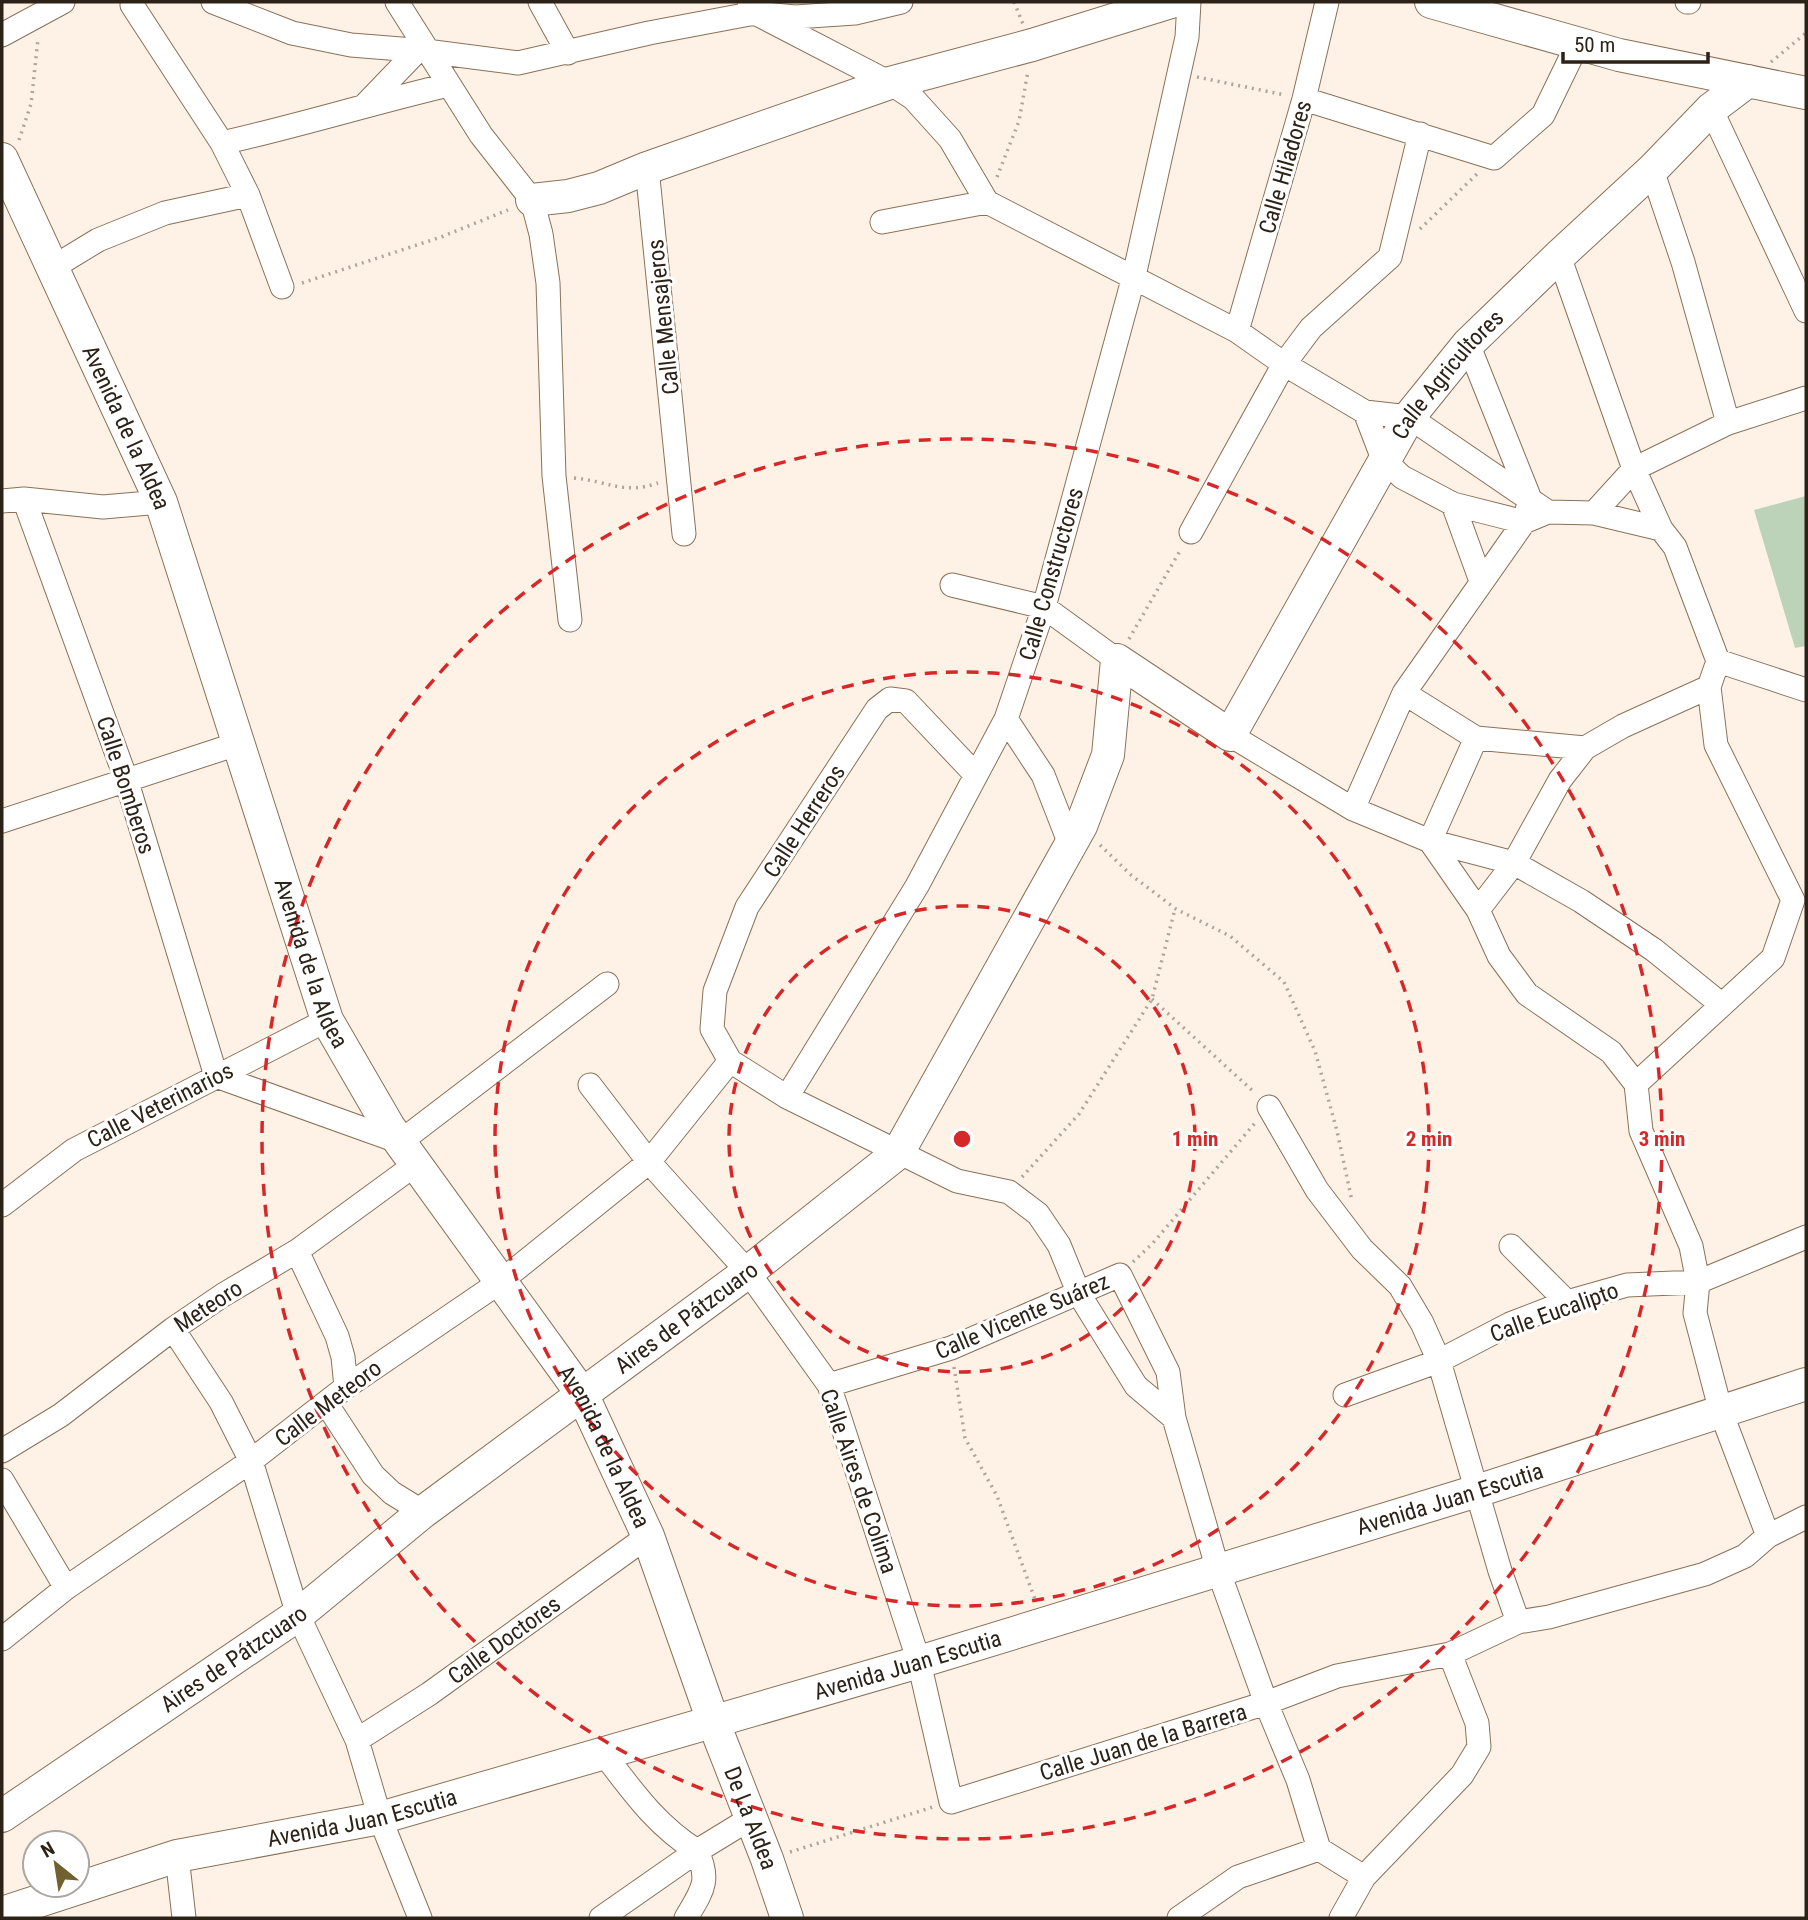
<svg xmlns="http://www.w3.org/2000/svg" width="1808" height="1920" font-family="'Roboto Condensed',sans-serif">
<rect width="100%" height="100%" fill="#fef2e7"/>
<path fill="#bdd3b9" d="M 1806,496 L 1806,646 L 1795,648 L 1754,510 Z"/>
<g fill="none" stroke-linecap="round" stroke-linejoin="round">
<g stroke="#8b7157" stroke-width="25">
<path id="street" d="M 213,2 L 292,33 L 351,45 L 426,51 L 518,63 L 649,33 L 755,13 L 795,17 L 855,13 L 901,2
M 397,2 L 481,135 L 532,200 L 541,234 L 548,283 L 554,476 L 570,620
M 540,2 L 568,53
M 749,2 L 755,13 L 890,83 L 913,98 L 950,139 L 987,202 L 1237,331 L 1284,364 L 1365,412 L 1409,417 L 1548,512
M 1687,2 L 1689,2
M 132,5 L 222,143 L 248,195 L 282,287
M 2,35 L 63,2
M 1304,99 L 1494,158 L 1543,115 L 1578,43
M 365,105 L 418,50
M 1711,109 L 1806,311
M 222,143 C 298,126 372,103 448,85
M 647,168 L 684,534
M 1652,170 L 1683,262 L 1728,423
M 882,222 L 987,202
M 1559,256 L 1634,469 L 1661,529 L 1675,547 L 1718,661 L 1709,687 L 1716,745 L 1793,900 L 1773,958 L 1636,1084
M 52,268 L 98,240 L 165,213 L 248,195
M 1237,331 L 1304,99 L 1327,2
M 1365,412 L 1383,459 L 1402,477 L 1453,504 L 1524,522 L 1548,512 L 1594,513 L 1661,529
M 24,499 L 126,779 L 216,1076 L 400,1142 L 607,984
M 2,501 L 24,499 L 103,507 L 161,502
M 1453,504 L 1481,581
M 1594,513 L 1634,469 L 1728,423 L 1806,398
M 1191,532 L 1284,364 L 1311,328 L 1390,257 L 1420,134
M 952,585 L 1044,607 L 1117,660
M 1718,661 L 1806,690
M 1404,693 L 1476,738 L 1585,748
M 1006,719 L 1043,775 L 1070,844
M 1230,735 L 1353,809 L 1430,841 L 1478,910 L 1499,956 L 1527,994 L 1611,1052 L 1636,1084
M 1476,738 L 1430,841 L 1514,863 L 1581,901 L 1654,950 L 1722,1005
M 975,774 L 906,701 L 890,699 L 877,709 L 747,907 L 715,991 L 712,1029 L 730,1061 L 787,1097 L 957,1181 L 1009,1192 L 1038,1214 L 1059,1245 L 1079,1294 L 1136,1386 L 1174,1418
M 1353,809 L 1404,693 L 1524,522 L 1530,499 L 1468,344
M 2,821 L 237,744
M 1478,910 L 1514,863 L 1560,780 L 1585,748 L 1623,726 L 1709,687
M 1636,1084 L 1641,1131 L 1691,1246 L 1698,1282 L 1695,1313 L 1721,1412 L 1768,1536
M 590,1085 L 649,1162 L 748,1272 L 829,1385 L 919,1662 L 951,1802 L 1266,1703 L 1337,1676 L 1450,1654 L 1518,1622 L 1549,1617 L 1705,1574 L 1745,1556 L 1768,1536 L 1806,1517
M 787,1097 L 917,886 L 1006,719 L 1044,607 L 1134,276 L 1187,37 L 1189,2
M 1269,1107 L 1317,1190 L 1362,1249 L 1400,1286 L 1422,1323 L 1439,1361 L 1500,1571 L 1518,1622
M 2,1205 L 74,1150 L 327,1020
M 1511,1246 L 1567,1302
M 297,1251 L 337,1336 L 343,1357 L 346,1387
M 173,1329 L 221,1402 L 251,1461 L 298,1615 L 357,1740 L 380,1818 L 420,1918
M 829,1385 L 951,1348 L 1120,1275 L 1168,1372 L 1174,1418 L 1218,1570 L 1266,1703 L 1298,1780 L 1319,1849 L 1364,1877
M 1345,1395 L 1439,1361 L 1510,1324 L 1567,1302 L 1627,1285 L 1698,1282 L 1806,1237
M 326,1403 L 373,1475 L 392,1493 L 423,1512
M 2,1451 L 61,1415 L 173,1329 L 223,1295 L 297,1251 L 416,1164
M 2,1480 L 66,1588
M 2,1639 L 66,1588 L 251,1461 L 346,1387 L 500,1282 L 649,1162 L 730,1061
M 357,1740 L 429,1694 L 648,1536
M 604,1754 C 633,1792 656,1825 697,1851
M 177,1856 L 184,1918
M 601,1918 L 697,1851 L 751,1818
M 686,1918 C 702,1891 711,1881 697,1851
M 1179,1918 L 1238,1877 L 1319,1849
M 1341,1918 L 1364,1877 L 1462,1775 L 1479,1747 L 1477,1723 L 1450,1654"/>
</g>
<g stroke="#8b7157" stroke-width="34">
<g id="secondary">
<path d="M 1431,2 L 1619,55 L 1806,93"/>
<path id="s1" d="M 2,159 L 161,502 L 327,1020 L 389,1127 L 582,1394 L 648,1536 L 713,1721 L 767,1859 L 787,1918"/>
<path d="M 532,200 L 568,196 L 599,188 L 647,168 L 890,83 L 1032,45 L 1171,2"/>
<path id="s2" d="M 2,1816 L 298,1615 L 423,1512 L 748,1272 L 898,1153 L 1081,826 L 1108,755 L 1117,660 L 1230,735 L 1409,417 L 1468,344 L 1559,256 L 1652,170 L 1711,109 L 1748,81"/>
<path id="s3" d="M 2,1913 L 177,1856 L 380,1818 L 919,1662 L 1477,1491 L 1806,1384"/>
</g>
</g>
<path stroke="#b0a59a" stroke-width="3.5" stroke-dasharray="2 5" stroke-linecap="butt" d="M 1014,2 L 1023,24
M 1771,62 L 1806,33
M 1197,77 L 1285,95
M 19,140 L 31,104 L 38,39
M 997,177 L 1019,121 L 1028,71
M 1420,229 L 1478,173
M 302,283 L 441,237 L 508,210
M 574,478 C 607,481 624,495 658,483
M 1129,639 L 1181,549
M 1100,845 L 1131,875 L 1176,909 L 1230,936 L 1284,982 L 1315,1051 L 1337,1131 L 1352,1201
M 1152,999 L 1254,1092
M 1022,1177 L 1079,1114 L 1152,999 L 1175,909
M 1133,1262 L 1153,1243 L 1255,1123
M 954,1367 L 965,1438 L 997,1496 L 1036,1602
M 790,1852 L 933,1807"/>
<use href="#street" stroke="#fff" stroke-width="23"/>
<use href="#secondary" stroke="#fff" stroke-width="32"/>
</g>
<g fill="none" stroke="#d62828" stroke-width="3.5" stroke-dasharray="12 9">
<circle cx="962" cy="1139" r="233"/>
<circle cx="962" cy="1139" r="467"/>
<circle cx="962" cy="1139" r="700"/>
</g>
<g text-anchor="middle" stroke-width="6" stroke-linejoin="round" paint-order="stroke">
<g font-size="23" fill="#2c2217" stroke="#fff">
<text transform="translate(1285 167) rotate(-74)" y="8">Calle Hiladores</text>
<text transform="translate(663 317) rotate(-96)" y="8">Calle Mensajeros</text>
<text dy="8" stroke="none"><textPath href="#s2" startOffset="2219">Calle Agricultores</textPath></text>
<text dy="8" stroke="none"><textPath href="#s1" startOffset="296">Avenida de la Aldea</textPath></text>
<text transform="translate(1051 574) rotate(-74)" y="8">Calle Constructores</text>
<text transform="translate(126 785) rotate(72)" y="8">Calle Bomberos</text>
<text transform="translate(804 821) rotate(-57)" y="8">Calle Herreros</text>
<text dy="8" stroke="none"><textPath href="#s1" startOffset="863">Avenida de la Aldea</textPath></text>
<text transform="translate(160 1105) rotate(-27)" y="8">Calle Veterinarios</text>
<text transform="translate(208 1306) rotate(-33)" y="8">Meteoro</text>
<text transform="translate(1554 1312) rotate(-20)" y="8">Calle Eucalipto</text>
<text transform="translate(1022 1316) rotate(-23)" y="8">Calle Vicente Suárez</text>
<text dy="8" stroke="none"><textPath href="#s2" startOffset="847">Aires de Pátzcuaro</textPath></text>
<text transform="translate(328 1403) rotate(-37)" y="8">Calle Meteoro</text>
<text dy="8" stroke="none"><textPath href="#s1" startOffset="1432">Avenida de la Aldea</textPath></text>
<text transform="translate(859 1481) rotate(71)" y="8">Calle Aires de Colima</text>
<text dy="8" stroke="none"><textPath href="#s3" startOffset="1507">Avenida Juan Escutia</textPath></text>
<text transform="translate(504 1640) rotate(-36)" y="8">Calle Doctores</text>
<text dy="8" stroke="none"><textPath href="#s2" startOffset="280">Aires de Pátzcuaro</textPath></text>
<text dy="8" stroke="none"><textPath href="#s3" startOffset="940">Avenida Juan Escutia</textPath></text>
<text transform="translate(1143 1742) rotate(-17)" y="8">Calle Juan de la Barrera</text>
<text dy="8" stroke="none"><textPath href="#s3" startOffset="373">Avenida Juan Escutia</textPath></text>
<text dy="8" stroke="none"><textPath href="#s1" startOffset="1832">De La Aldea</textPath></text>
</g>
</g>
<circle cx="962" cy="1139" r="10" fill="#d62828" stroke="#fff" stroke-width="3.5"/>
<g font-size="21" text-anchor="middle" font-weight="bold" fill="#d62828" stroke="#fff" stroke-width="6" stroke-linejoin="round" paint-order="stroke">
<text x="1195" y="1146">1 min</text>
<text x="1429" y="1146">2 min</text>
<text x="1662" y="1146">3 min</text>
</g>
<rect width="1808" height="1920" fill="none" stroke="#2c2217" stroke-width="7"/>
<g transform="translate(56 1864) rotate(330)"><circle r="33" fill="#ffffff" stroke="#aba7a2" stroke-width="2"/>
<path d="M0-5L12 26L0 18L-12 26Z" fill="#71612f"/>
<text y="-10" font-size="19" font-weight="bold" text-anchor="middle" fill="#2c2217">N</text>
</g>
<path d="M1563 52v10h145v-10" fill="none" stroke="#2c2217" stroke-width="3.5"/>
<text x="1574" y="52" font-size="21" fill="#2c2217" stroke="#ffffff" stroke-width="5" paint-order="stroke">50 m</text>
</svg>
